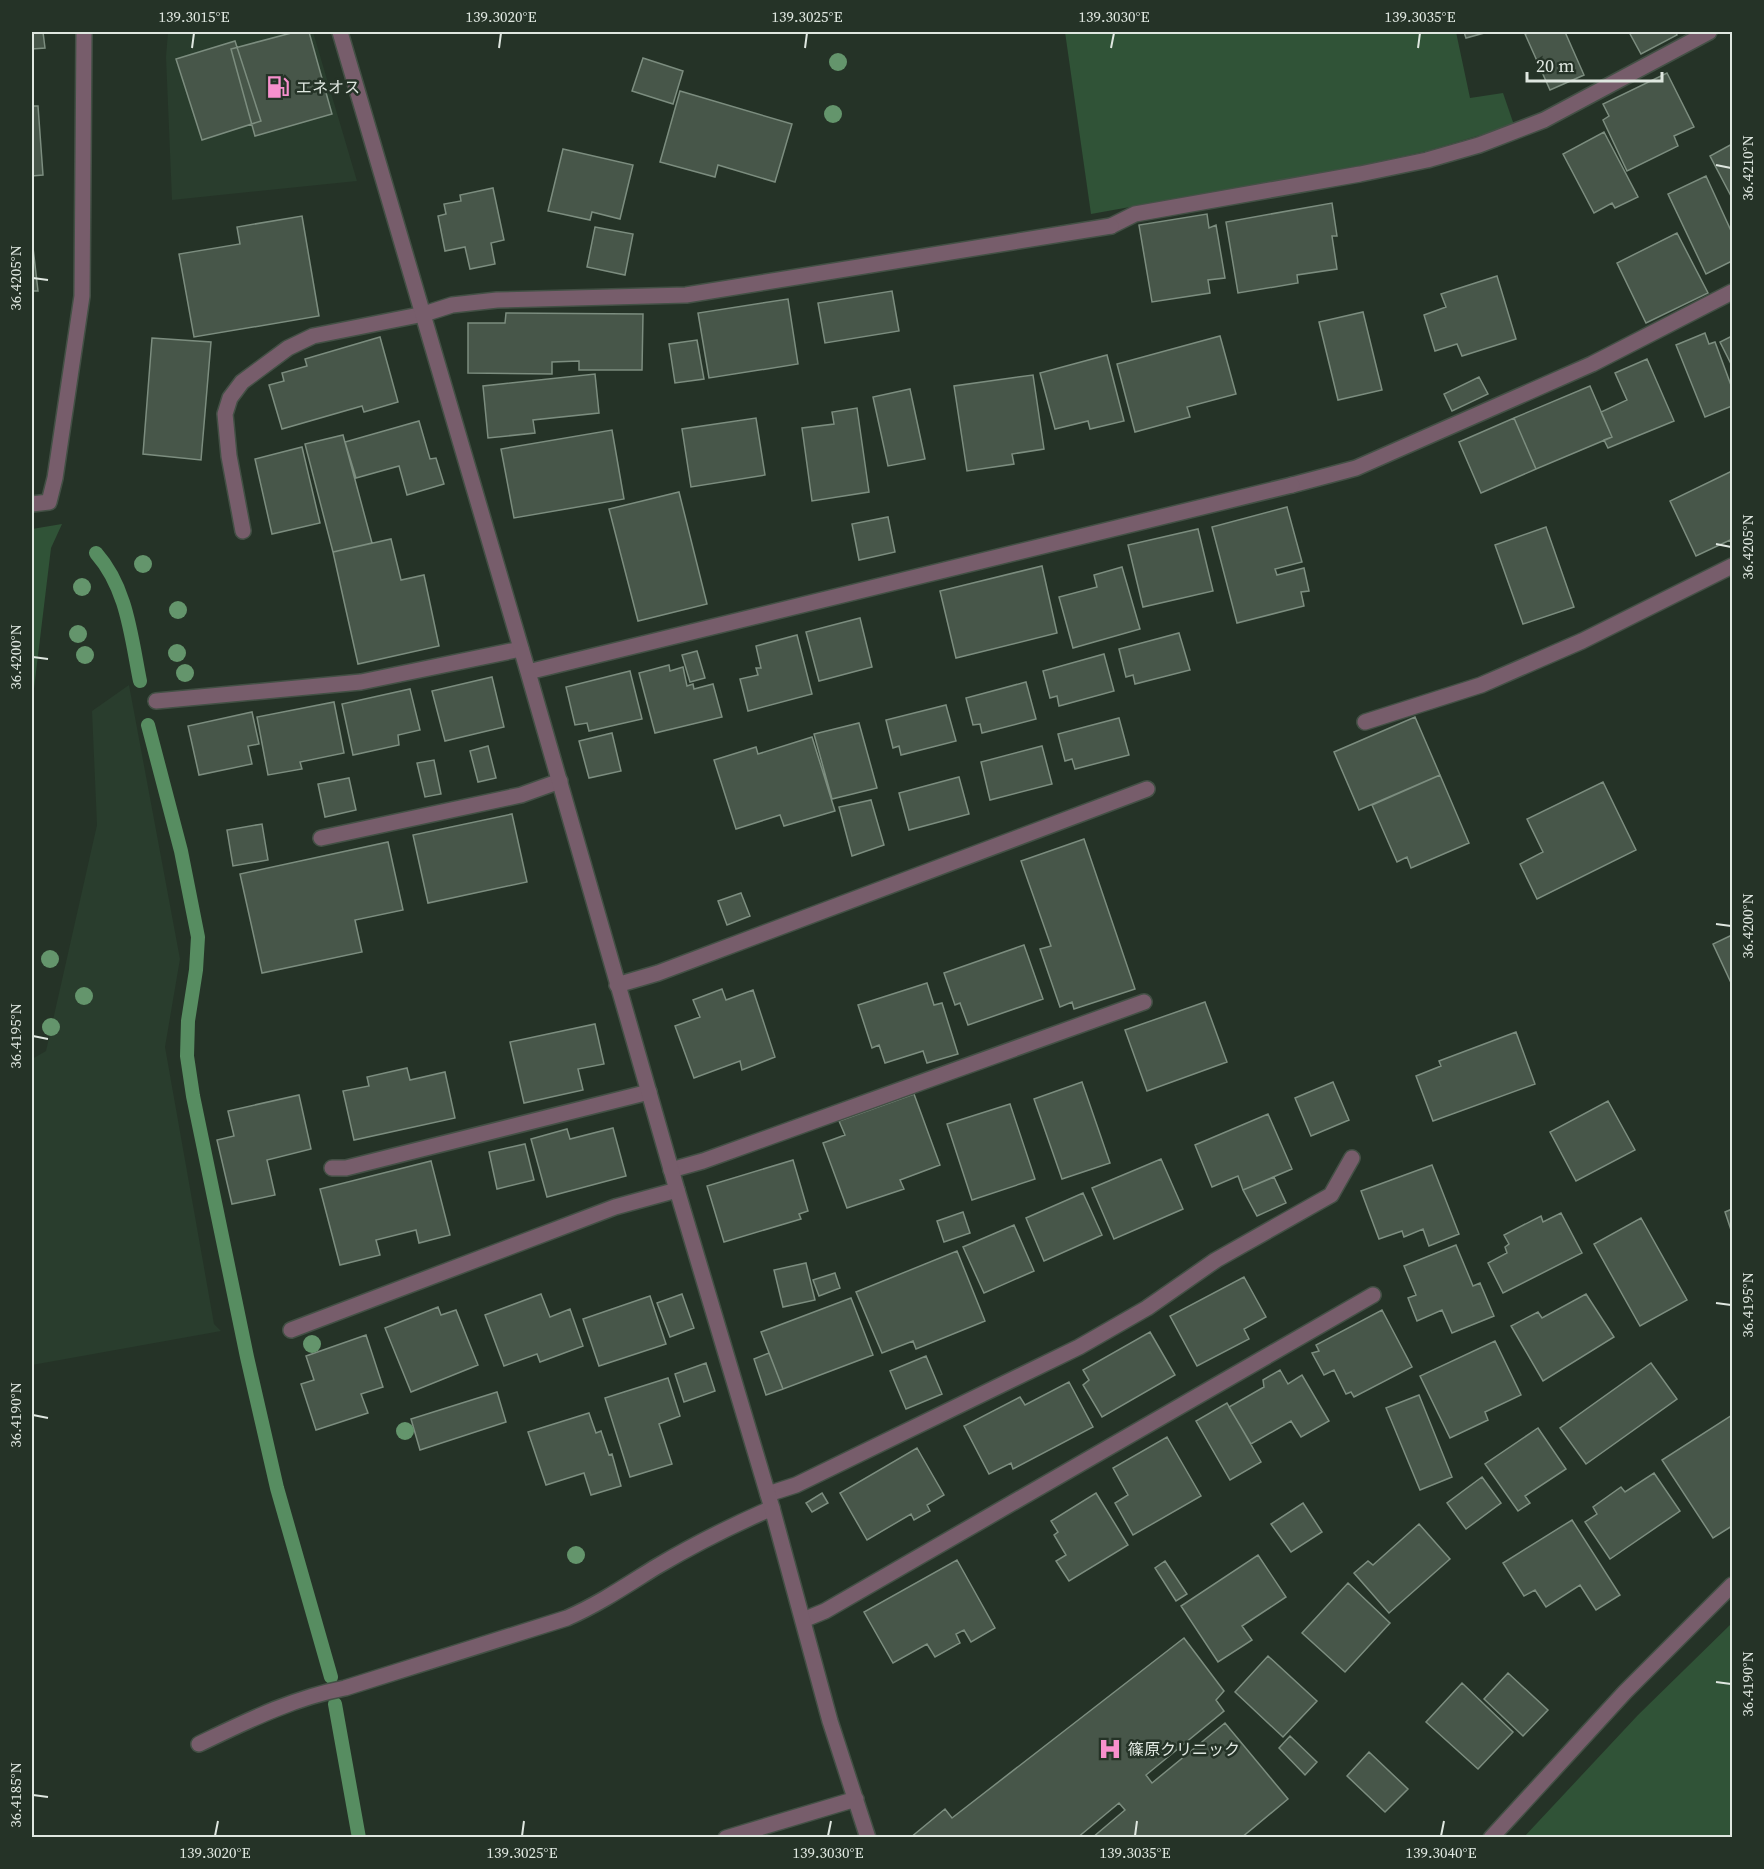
<svg xmlns="http://www.w3.org/2000/svg" width="1764" height="1869" font-family="'Source Serif 4','Noto Sans JP',serif">
<rect width="100%" height="100%" fill="#253327"/>
<path fill="#293d2d" d="M 168,32 L 313,32 L 357,181 L 172,200 L 166,57 Z
M 129,685 L 180,959 L 165,1047 L 214,1324 L 221,1331 L 32,1365 L 32,1059 L 46,1051 L 97,825 L 92,711 Z"/>
<path fill="#305337" d="M 1065,32 L 1456,32 L 1470,98 L 1503,93 L 1514,125 L 1427,151 L 1358,166 L 1091,214 Z
M 62,524 L 51,548 L 32,705 L 32,529 Z
M 1732,1623 L 1732,1837 L 1524,1837 L 1638,1715 Z"/>
<g fill="none" stroke-linecap="round" stroke-linejoin="round">
<path stroke="#578d61" stroke-width="14" d="M 96,553 C 127,588 131,636 140,681
M 148,725 L 181,851 L 198,937 L 196,970 L 188,1021 L 187,1056 L 193,1096 L 247,1357 L 277,1488 L 331,1677
M 335,1704 L 359,1838"/>
</g>
<path fill="#475649" stroke="#7c8d7f" stroke-width="1.5" d="M 32,32 L 43,32 L 45,48 L 32,49 Z
M 295,32 L 309,32 L 332,114 L 255,136 L 231,49 Z
M 1464,32 L 1488,32 L 1466,38 Z
M 1531,32 L 1565,32 L 1584,75 L 1550,90 L 1525,34 Z
M 1629,32 L 1676,32 L 1677,35 L 1641,54 Z
M 235,41 L 261,121 L 202,140 L 176,59 Z
M 643,58 L 683,71 L 673,104 L 632,91 Z
M 1667,73 L 1694,127 L 1674,136 L 1678,146 L 1627,171 L 1603,120 L 1609,116 L 1603,104 Z
M 680,91 L 792,124 L 775,182 L 718,165 L 715,177 L 660,162 Z
M 32,106 L 38,106 L 43,175 L 32,176 Z
M 1604,132 L 1638,197 L 1615,208 L 1612,203 L 1594,213 L 1563,154 Z
M 1732,144 L 1732,198 L 1710,156 Z
M 563,149 L 633,165 L 620,219 L 592,212 L 590,220 L 548,211 Z
M 1706,176 L 1732,233 L 1732,261 L 1706,274 L 1668,194 Z
M 493,188 L 504,240 L 491,243 L 495,264 L 470,269 L 465,247 L 445,251 L 438,216 L 446,214 L 444,204 L 461,201 L 460,195 Z
M 1332,203 L 1337,236 L 1332,236 L 1337,269 L 1297,275 L 1298,283 L 1238,293 L 1226,222 Z
M 1207,214 L 1209,228 L 1216,225 L 1225,278 L 1208,280 L 1210,293 L 1152,302 L 1139,225 Z
M 302,216 L 319,316 L 194,337 L 179,254 L 240,244 L 237,227 Z
M 595,227 L 633,234 L 625,275 L 587,267 Z
M 1677,233 L 1708,293 L 1646,323 L 1617,263 Z
M 32,239 L 38,291 L 33,291 L 33,296 L 32,296 Z
M 1497,276 L 1516,339 L 1462,356 L 1457,344 L 1435,351 L 1424,315 L 1446,307 L 1441,294 Z
M 892,291 L 899,331 L 825,343 L 818,303 Z
M 788,299 L 798,364 L 709,378 L 698,313 Z
M 1363,312 L 1382,390 L 1338,400 L 1319,322 Z
M 506,313 L 643,314 L 642,370 L 579,370 L 579,361 L 552,362 L 552,374 L 468,373 L 468,323 L 505,323 Z
M 1705,333 L 1709,344 L 1715,342 L 1732,388 L 1732,406 L 1705,417 L 1676,345 Z
M 1220,336 L 1236,394 L 1187,407 L 1190,417 L 1135,432 L 1117,364 Z
M 1732,336 L 1732,366 L 1720,342 Z
M 380,337 L 398,402 L 364,412 L 362,406 L 282,429 L 269,385 L 284,381 L 282,373 L 307,366 L 305,359 Z
M 152,338 L 211,342 L 201,460 L 143,454 Z
M 697,340 L 704,379 L 675,383 L 669,344 Z
M 1107,355 L 1124,421 L 1090,429 L 1088,421 L 1055,429 L 1040,373 Z
M 1647,359 L 1674,421 L 1608,448 L 1604,440 L 1612,437 L 1601,412 L 1627,400 L 1615,373 Z
M 595,374 L 599,413 L 533,420 L 535,433 L 488,438 L 483,386 Z
M 1033,375 L 1044,449 L 1012,454 L 1014,464 L 967,471 L 954,386 Z
M 1479,377 L 1488,394 L 1452,411 L 1444,394 Z
M 1590,386 L 1612,437 L 1536,469 L 1514,418 Z
M 910,389 L 925,459 L 888,466 L 873,397 Z
M 857,408 L 869,492 L 812,501 L 802,428 L 834,424 L 832,412 Z
M 756,418 L 765,475 L 691,487 L 682,429 Z
M 1514,418 L 1536,469 L 1481,493 L 1459,442 Z
M 419,421 L 430,459 L 436,458 L 444,484 L 407,495 L 399,466 L 356,478 L 345,442 Z
M 612,430 L 624,499 L 514,518 L 501,449 Z
M 343,435 L 372,543 L 333,552 L 305,444 Z
M 302,447 L 320,523 L 272,534 L 255,459 Z
M 1732,471 L 1732,545 L 1730,540 L 1696,556 L 1670,501 Z
M 679,492 L 707,604 L 638,621 L 609,509 Z
M 1287,507 L 1302,562 L 1275,569 L 1277,575 L 1304,568 L 1309,591 L 1301,592 L 1304,606 L 1237,623 L 1212,527 Z
M 888,517 L 895,552 L 859,560 L 852,524 Z
M 1546,527 L 1574,607 L 1523,624 L 1495,545 Z
M 1198,529 L 1213,591 L 1143,607 L 1128,545 Z
M 391,539 L 401,580 L 424,575 L 439,646 L 358,664 L 333,552 Z
M 1042,566 L 1057,633 L 956,658 L 940,591 Z
M 1122,567 L 1140,629 L 1073,648 L 1059,597 L 1097,587 L 1094,575 Z
M 860,618 L 872,667 L 819,681 L 806,632 Z
M 1179,633 L 1190,670 L 1135,684 L 1133,675 L 1126,677 L 1119,649 Z
M 797,635 L 812,694 L 748,711 L 740,679 L 758,675 L 756,668 L 761,668 L 756,646 Z
M 697,651 L 705,678 L 690,682 L 682,655 Z
M 1104,654 L 1114,691 L 1059,706 L 1057,696 L 1050,698 L 1043,671 Z
M 669,665 L 670,671 L 683,667 L 687,686 L 693,684 L 694,689 L 713,684 L 722,717 L 655,733 L 639,673 Z
M 630,671 L 642,719 L 589,731 L 587,723 L 575,725 L 566,687 Z
M 492,677 L 504,727 L 445,741 L 432,691 Z
M 1026,682 L 1036,719 L 982,733 L 980,724 L 973,725 L 966,698 Z
M 410,689 L 420,730 L 398,735 L 399,745 L 353,755 L 342,704 Z
M 334,702 L 344,753 L 300,762 L 302,769 L 268,775 L 257,717 Z
M 946,705 L 956,741 L 901,755 L 899,746 L 893,748 L 886,720 Z
M 252,712 L 259,744 L 248,746 L 252,764 L 199,775 L 188,726 Z
M 1415,717 L 1440,775 L 1359,810 L 1334,752 Z
M 1119,718 L 1129,755 L 1075,769 L 1072,759 L 1065,761 L 1058,734 Z
M 859,723 L 877,788 L 832,799 L 814,734 Z
M 612,733 L 621,771 L 589,778 L 579,741 Z
M 812,737 L 835,811 L 784,826 L 780,815 L 736,829 L 714,760 L 756,747 L 758,754 Z
M 488,746 L 496,778 L 478,782 L 470,751 Z
M 1042,746 L 1052,784 L 990,800 L 981,762 Z
M 434,760 L 441,794 L 425,797 L 417,763 Z
M 1440,775 L 1469,843 L 1411,868 L 1407,857 L 1397,862 L 1372,805 Z
M 959,777 L 969,814 L 909,830 L 899,793 Z
M 349,778 L 356,810 L 325,817 L 318,784 Z
M 1603,782 L 1636,850 L 1537,899 L 1520,864 L 1543,852 L 1527,819 Z
M 871,800 L 884,845 L 852,856 L 839,807 Z
M 512,814 L 527,882 L 428,903 L 413,835 Z
M 262,824 L 268,860 L 233,866 L 227,830 Z
M 1084,839 L 1135,989 L 1074,1009 L 1072,1002 L 1060,1007 L 1040,949 L 1051,946 L 1021,861 Z
M 388,842 L 403,910 L 355,920 L 362,952 L 262,973 L 240,874 Z
M 741,893 L 750,916 L 727,925 L 718,901 Z
M 1732,935 L 1732,985 L 1713,944 Z
M 1024,945 L 1043,999 L 968,1025 L 960,1003 L 955,1005 L 944,973 Z
M 927,983 L 934,1005 L 942,1003 L 958,1054 L 927,1063 L 923,1051 L 885,1063 L 879,1045 L 872,1048 L 858,1005 Z
M 722,989 L 726,1000 L 753,990 L 775,1057 L 742,1070 L 740,1061 L 694,1078 L 675,1026 L 700,1017 L 693,1000 Z
M 1205,1002 L 1227,1062 L 1147,1091 L 1125,1030 Z
M 595,1024 L 604,1064 L 578,1069 L 583,1090 L 524,1103 L 510,1042 Z
M 1516,1032 L 1535,1084 L 1433,1121 L 1416,1076 L 1441,1066 L 1439,1061 Z
M 407,1068 L 410,1080 L 445,1072 L 455,1118 L 354,1140 L 343,1091 L 369,1086 L 367,1077 Z
M 1082,1082 L 1110,1163 L 1062,1179 L 1034,1099 Z
M 1333,1082 L 1349,1120 L 1311,1136 L 1295,1098 Z
M 914,1094 L 940,1165 L 900,1180 L 904,1189 L 847,1208 L 823,1143 L 845,1135 L 839,1121 Z
M 299,1095 L 311,1149 L 267,1160 L 275,1195 L 232,1204 L 217,1140 L 234,1136 L 228,1111 Z
M 1608,1101 L 1635,1150 L 1576,1181 L 1550,1132 Z
M 1010,1104 L 1035,1179 L 972,1200 L 947,1124 Z
M 1268,1114 L 1292,1169 L 1243,1190 L 1238,1176 L 1212,1187 L 1195,1145 Z
M 613,1128 L 626,1176 L 547,1197 L 531,1139 L 567,1129 L 570,1139 Z
M 525,1144 L 534,1180 L 497,1189 L 489,1152 Z
M 1161,1159 L 1183,1209 L 1114,1239 L 1092,1188 Z
M 793,1160 L 808,1211 L 799,1214 L 801,1219 L 724,1242 L 707,1186 Z
M 431,1161 L 450,1235 L 419,1243 L 416,1230 L 376,1240 L 380,1255 L 340,1265 L 320,1189 Z
M 1432,1165 L 1459,1234 L 1429,1246 L 1423,1229 L 1404,1237 L 1402,1231 L 1379,1239 L 1361,1191 Z
M 1274,1177 L 1286,1203 L 1257,1216 L 1243,1190 Z
M 1083,1193 L 1102,1235 L 1044,1261 L 1026,1218 Z
M 1732,1209 L 1732,1233 L 1725,1212 Z
M 963,1212 L 970,1233 L 944,1242 L 937,1221 Z
M 1561,1213 L 1582,1253 L 1503,1293 L 1488,1263 L 1507,1253 L 1505,1247 L 1509,1244 L 1504,1235 L 1541,1216 L 1543,1222 Z
M 1641,1218 L 1687,1300 L 1640,1326 L 1594,1244 Z
M 1014,1225 L 1034,1271 L 984,1293 L 963,1247 Z
M 1456,1245 L 1473,1286 L 1480,1283 L 1494,1316 L 1452,1333 L 1442,1310 L 1417,1321 L 1408,1298 L 1416,1295 L 1404,1266 Z
M 957,1251 L 985,1321 L 916,1349 L 913,1341 L 882,1353 L 856,1292 Z
M 806,1263 L 815,1300 L 783,1307 L 774,1270 Z
M 835,1273 L 840,1288 L 819,1296 L 813,1280 Z
M 1244,1277 L 1266,1317 L 1244,1329 L 1249,1339 L 1197,1366 L 1170,1316 Z
M 541,1294 L 550,1317 L 570,1309 L 583,1346 L 540,1362 L 537,1354 L 504,1366 L 485,1315 Z
M 682,1294 L 694,1328 L 670,1337 L 657,1303 Z
M 1586,1294 L 1614,1337 L 1543,1381 L 1511,1326 L 1538,1312 L 1542,1318 Z
M 650,1296 L 666,1344 L 599,1366 L 583,1319 Z
M 851,1298 L 873,1355 L 783,1389 L 761,1332 Z
M 438,1307 L 441,1315 L 456,1310 L 478,1365 L 411,1392 L 385,1328 Z
M 1382,1310 L 1412,1367 L 1354,1397 L 1351,1392 L 1346,1394 L 1334,1370 L 1324,1375 L 1312,1353 L 1319,1351 L 1316,1345 Z
M 1150,1332 L 1175,1375 L 1102,1417 L 1083,1385 L 1089,1380 L 1083,1370 Z
M 366,1335 L 383,1387 L 361,1394 L 368,1413 L 316,1430 L 301,1384 L 314,1380 L 306,1356 Z
M 1495,1341 L 1521,1395 L 1485,1412 L 1488,1420 L 1450,1438 L 1420,1376 Z
M 769,1353 L 783,1389 L 766,1395 L 754,1359 Z
M 926,1356 L 942,1394 L 906,1409 L 890,1371 Z
M 706,1363 L 715,1391 L 684,1402 L 675,1374 Z
M 1651,1363 L 1677,1399 L 1586,1464 L 1560,1428 Z
M 1280,1370 L 1288,1384 L 1302,1375 L 1329,1421 L 1301,1437 L 1291,1421 L 1251,1444 L 1229,1407 L 1264,1387 L 1263,1380 Z
M 668,1378 L 680,1416 L 659,1424 L 672,1464 L 630,1477 L 605,1398 Z
M 1069,1382 L 1093,1427 L 1013,1469 L 1011,1463 L 989,1474 L 964,1426 L 1020,1397 L 1025,1405 Z
M 497,1392 L 506,1422 L 420,1450 L 411,1419 Z
M 1419,1395 L 1452,1477 L 1420,1490 L 1386,1408 Z
M 1227,1403 L 1261,1462 L 1230,1480 L 1196,1421 Z
M 589,1413 L 596,1433 L 601,1431 L 609,1455 L 612,1454 L 621,1486 L 591,1495 L 584,1473 L 546,1485 L 528,1432 Z
M 1732,1415 L 1732,1526 L 1713,1538 L 1662,1460 Z
M 1538,1428 L 1566,1469 L 1525,1496 L 1530,1503 L 1518,1511 L 1485,1464 Z
M 1167,1437 L 1201,1496 L 1133,1535 L 1115,1503 L 1128,1495 L 1113,1468 Z
M 917,1448 L 944,1495 L 927,1505 L 930,1511 L 914,1520 L 911,1514 L 867,1540 L 840,1493 Z
M 1654,1473 L 1680,1511 L 1610,1559 L 1585,1522 L 1597,1514 L 1593,1507 L 1621,1487 L 1625,1492 Z
M 1482,1477 L 1501,1503 L 1466,1529 L 1447,1503 Z
M 822,1493 L 828,1503 L 812,1512 L 806,1503 Z
M 1096,1493 L 1128,1545 L 1069,1581 L 1056,1561 L 1066,1555 L 1054,1535 L 1058,1532 L 1051,1521 Z
M 1303,1503 L 1322,1532 L 1291,1552 L 1271,1524 Z
M 1572,1520 L 1620,1595 L 1596,1610 L 1580,1585 L 1546,1607 L 1535,1590 L 1524,1596 L 1503,1563 Z
M 1419,1524 L 1450,1559 L 1389,1613 L 1354,1573 L 1368,1561 L 1373,1565 Z
M 1258,1555 L 1286,1597 L 1242,1626 L 1252,1640 L 1218,1662 L 1181,1606 Z
M 957,1560 L 995,1628 L 971,1642 L 964,1630 L 956,1634 L 960,1643 L 935,1657 L 927,1644 L 893,1663 L 864,1612 Z
M 1165,1561 L 1187,1594 L 1176,1601 L 1155,1568 Z
M 1348,1583 L 1390,1623 L 1345,1672 L 1302,1633 Z
M 1184,1638 L 1224,1691 L 1216,1700 L 1224,1711 L 1146,1775 L 1152,1783 L 1225,1723 L 1288,1799 L 1241,1838 L 1092,1838 L 1125,1810 L 1119,1803 L 1077,1838 L 910,1838 L 945,1809 L 952,1818 Z
M 1268,1656 L 1317,1701 L 1283,1737 L 1235,1692 Z
M 1508,1673 L 1548,1710 L 1523,1736 L 1484,1699 Z
M 1462,1683 L 1513,1732 L 1478,1769 L 1426,1722 Z
M 1290,1736 L 1317,1762 L 1305,1775 L 1279,1748 Z
M 1369,1752 L 1408,1789 L 1385,1812 L 1347,1776 Z"/>
<g fill="none" stroke-linecap="round" stroke-linejoin="round">
<g stroke="#435045" stroke-width="18">
<path id="lane" d="M 1111,226 L 1135,214 L 1360,174 L 1427,160 L 1479,145 L 1544,120 L 1709,32
M 1292,485 L 1356,468 L 1592,364 L 1732,292
M 243,531 L 229,456 L 225,414 L 230,398 L 242,382 L 288,348 L 313,336 L 424,314
M 156,701 L 361,682 L 521,649
M 1365,722 L 1481,685 L 1582,641 L 1732,566
M 321,838 L 521,795 L 560,781
M 332,1168 L 346,1168 L 649,1092
M 671,1170 L 703,1161 L 1144,1002
M 291,1330 L 615,1207 L 677,1190
M 768,1494 L 796,1485 L 1079,1347 L 1147,1308 L 1216,1260 L 1331,1195 L 1352,1158
M 803,1620 L 825,1611 L 1373,1295
M 199,1744 C 247,1721 293,1698 345,1688 L 567,1618 C 599,1604 627,1585 656,1567 C 693,1545 733,1525 772,1508"/>
</g>
<g stroke="#435045" stroke-width="18">
<path id="street" d="M 340,32 L 528,672 L 677,1190 L 772,1508 L 830,1721 L 868,1838
M 424,314 L 452,305 L 497,300 L 686,295 L 1111,226
M 32,504 L 49,502 L 55,478 L 82,296 L 84,32
M 528,672 L 1292,485
M 617,985 L 658,973 L 1147,789
M 726,1838 L 856,1799
M 1491,1838 L 1625,1692 L 1732,1585"/>
</g>
<use href="#lane" stroke="#775d6b" stroke-width="15"/>
<use href="#street" stroke="#775d6b" stroke-width="15"/>
</g>
<g fill="#64956c">
<circle cx="838" cy="62" r="9"/>
<circle cx="833" cy="114" r="9"/>
<circle cx="143" cy="564" r="9"/>
<circle cx="82" cy="587" r="9"/>
<circle cx="178" cy="610" r="9"/>
<circle cx="78" cy="634" r="9"/>
<circle cx="177" cy="653" r="9"/>
<circle cx="85" cy="655" r="9"/>
<circle cx="185" cy="673" r="9"/>
<circle cx="50" cy="959" r="9"/>
<circle cx="84" cy="996" r="9"/>
<circle cx="51" cy="1027" r="9"/>
<circle cx="312" cy="1344" r="9"/>
<circle cx="405" cy="1431" r="9"/>
<circle cx="576" cy="1555" r="9"/>
</g>
<path fill="none" stroke="#dfe7e0" stroke-width="2" d="M 192,48 L 194,33M 499,48 L 501,33M 805,48 L 807,33M 1111,48 L 1114,33M 1418,48 L 1420,33M 1716,165 L 1731,168M 33,278 L 48,280M 1716,544 L 1731,547M 33,657 L 48,659M 1716,924 L 1731,926M 33,1036 L 48,1039M 1716,1303 L 1731,1305M 33,1415 L 48,1418M 1716,1682 L 1731,1684M 33,1795 L 48,1797M 215,1836 L 218,1821M 522,1836 L 524,1821M 828,1836 L 831,1821M 1135,1836 L 1137,1821M 1441,1836 L 1444,1821"/>
<defs>
<g id="fuel-bare" transform="scale(1.8)"><path d="M-5.5-6h7V0h2V4h1.3V-2.5L3-4.5l.8-.8L6-3V5H2.5V1h-1V6h-7ZM-4.2-4.7v3.2H.2V-4.7Z" fill="#f790cd" stroke="#253327" stroke-width="2.5" paint-order="stroke"/></g>
<g id="hospital-bare" transform="scale(1.8)"><path d="M-5-5h3v3.5h4V-5h3V5h-3V1.5h-4V5h-3Z" fill="#f790cd" stroke="#253327" stroke-width="2.5" paint-order="stroke"/></g>
</defs>
<g fill-rule="evenodd">
<use href="#fuel-bare" x="278" y="87"/>
<use href="#hospital-bare" x="1110" y="1749"/>
</g>
<g text-anchor="middle" stroke-width="5" stroke-linejoin="round" paint-order="stroke">
<g font-size="16" fill="#dfe7e0" stroke="#253327" text-anchor="start">
<text x="296" y="93">エネオス</text>
<text x="1128" y="1755">篠原クリニック</text>
</g>
</g>
<rect width="1764" height="1869" fill="none" stroke="#253327" stroke-width="66"/>
<path d="M1527 72v9h135v-9" fill="none" stroke="#dfe7e0" stroke-width="3"/>
<text x="1536" y="72" font-size="18" fill="#dfe7e0" stroke="#253327" stroke-width="4.5" paint-order="stroke">20 m</text>
<rect x="33" y="33" width="1698" height="1803" fill="none" stroke="#dfe7e0" stroke-width="2"/>
<g font-size="15" text-anchor="middle" fill="#dfe7e0">
<text x="194" y="22">139.3015°E</text>
<text x="501" y="22">139.3020°E</text>
<text x="807" y="22">139.3025°E</text>
<text x="1114" y="22">139.3030°E</text>
<text x="1420" y="22">139.3035°E</text>
<text transform="translate(1748 168) rotate(-90)" y="5">36.4210°N</text>
<text transform="translate(16 278) rotate(-90)" y="5">36.4205°N</text>
<text transform="translate(1748 547) rotate(-90)" y="5">36.4205°N</text>
<text transform="translate(16 657) rotate(-90)" y="5">36.4200°N</text>
<text transform="translate(1748 926) rotate(-90)" y="5">36.4200°N</text>
<text transform="translate(16 1036) rotate(-90)" y="5">36.4195°N</text>
<text transform="translate(1748 1305) rotate(-90)" y="5">36.4195°N</text>
<text transform="translate(16 1415) rotate(-90)" y="5">36.4190°N</text>
<text transform="translate(1748 1684) rotate(-90)" y="5">36.4190°N</text>
<text transform="translate(16 1795) rotate(-90)" y="5">36.4185°N</text>
<text x="215" y="1858">139.3020°E</text>
<text x="522" y="1858">139.3025°E</text>
<text x="828" y="1858">139.3030°E</text>
<text x="1135" y="1858">139.3035°E</text>
<text x="1441" y="1858">139.3040°E</text>
</g>
</svg>
